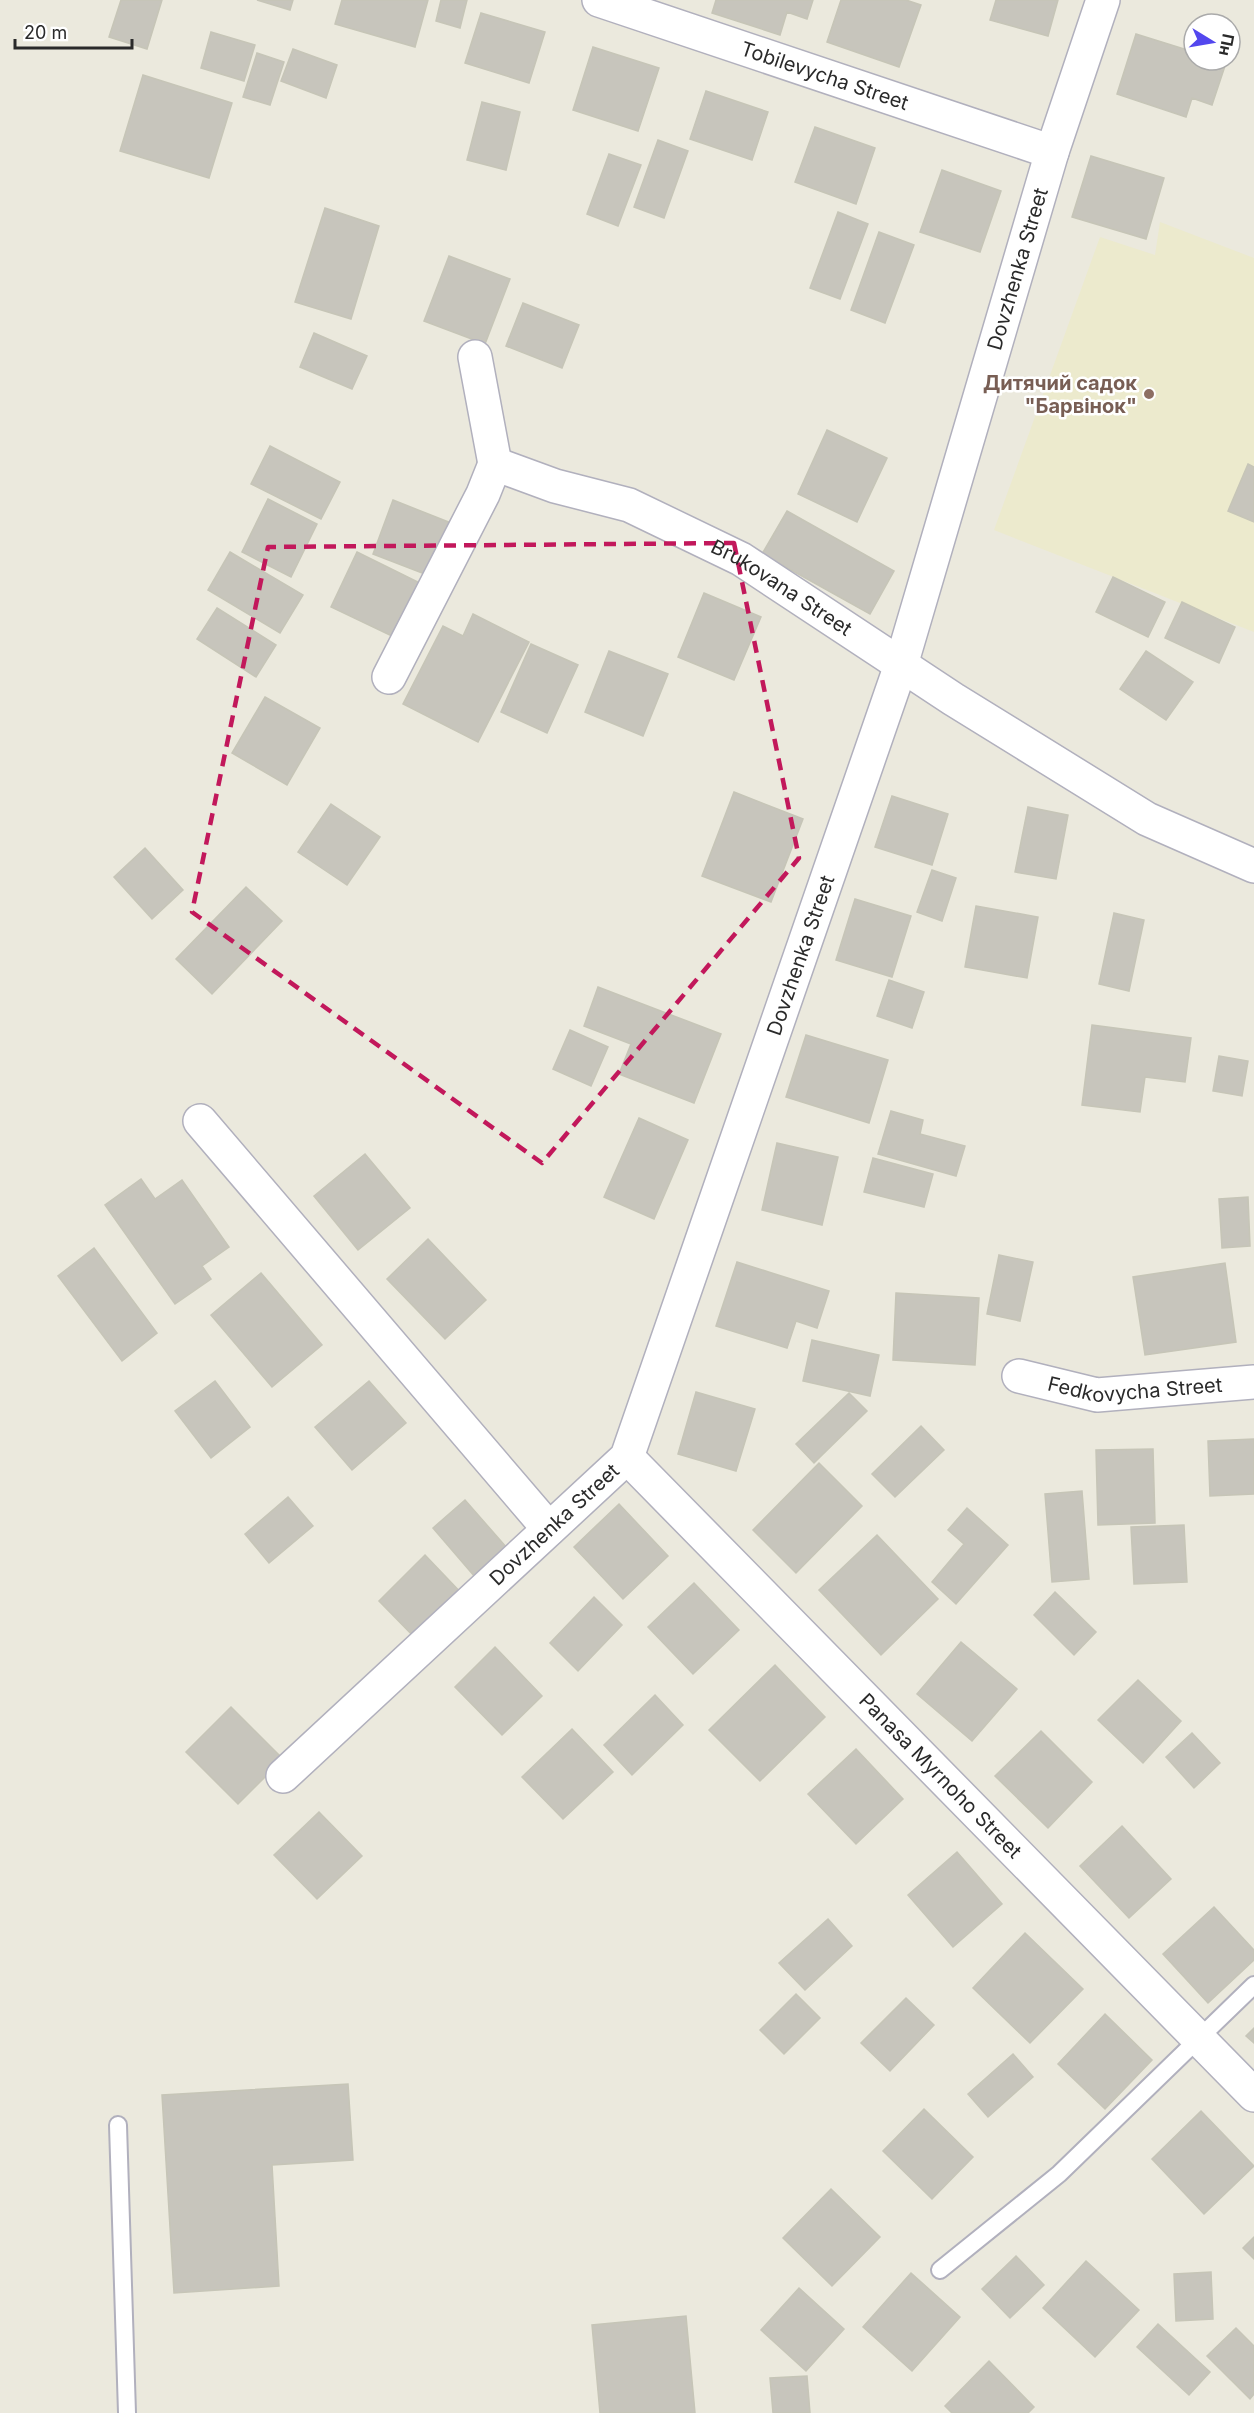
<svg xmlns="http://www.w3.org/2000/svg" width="1254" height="2413" font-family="Inter,sans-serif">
<rect width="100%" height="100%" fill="#ebe9dd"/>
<path fill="#eceacd" d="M 1160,222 L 1254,258 L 1254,632 L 994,530 L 1100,237 L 1155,255 Z"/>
<path fill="#c7c5bc" stroke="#c6c5b7" stroke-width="1.5" d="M 121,0 L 162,0 L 147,49 L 109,37 Z
M 257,0 L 293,0 L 290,10 Z
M 342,0 L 428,0 L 415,47 L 335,24 Z
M 441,0 L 467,0 L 460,28 L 436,21 Z
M 716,0 L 813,0 L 807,19 L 787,12 L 780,35 L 712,13 Z
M 841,0 L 906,0 L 921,5 L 899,67 L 827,42 Z
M 996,0 L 1058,0 L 1048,36 L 990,20 Z
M 481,13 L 545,32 L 529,83 L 465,63 Z
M 211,32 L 255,45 L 244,81 L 201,68 Z
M 1136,34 L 1194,52 L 1194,60 L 1226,63 L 1212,105 L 1192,98 L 1186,117 L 1117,94 Z
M 593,47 L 659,68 L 638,131 L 573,110 Z
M 293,49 L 337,65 L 326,98 L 281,81 Z
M 257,53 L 284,62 L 270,105 L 243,97 Z
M 143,75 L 232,103 L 209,178 L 120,151 Z
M 706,91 L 768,112 L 752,160 L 690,139 Z
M 482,102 L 520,112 L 506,170 L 467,160 Z
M 815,127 L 875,148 L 856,204 L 795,182 Z
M 658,140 L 688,151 L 664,218 L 634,207 Z
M 609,154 L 641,165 L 618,226 L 587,214 Z
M 1091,156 L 1164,178 L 1146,239 L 1072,217 Z
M 942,170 L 1001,191 L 980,252 L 920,232 Z
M 325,208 L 379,226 L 351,319 L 295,302 Z
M 838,212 L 868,224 L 840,299 L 810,288 Z
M 879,232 L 914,245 L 885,323 L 851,310 Z
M 449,256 L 510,279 L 485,344 L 424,321 Z
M 523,303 L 579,325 L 562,368 L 506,346 Z
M 314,333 L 367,356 L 352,389 L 300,367 Z
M 827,430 L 887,458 L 857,522 L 798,494 Z
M 270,446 L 340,482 L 321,519 L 251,484 Z
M 1248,464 L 1254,467 L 1254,522 L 1228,511 Z
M 268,499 L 317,524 L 291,577 L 242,552 Z
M 393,500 L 451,523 L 430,576 L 373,554 Z
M 787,511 L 894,571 L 870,614 L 762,554 Z
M 230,552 L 303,595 L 280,633 L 208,590 Z
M 357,552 L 420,583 L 394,637 L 331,607 Z
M 1113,577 L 1165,602 L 1148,637 L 1096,612 Z
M 704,593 L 761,617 L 734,680 L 678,657 Z
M 1182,602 L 1235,627 L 1219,663 L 1165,638 Z
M 217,608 L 276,645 L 256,677 L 197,639 Z
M 473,614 L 529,642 L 478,742 L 403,704 L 443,626 L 463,636 Z
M 531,644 L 578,665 L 547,733 L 501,712 Z
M 609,651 L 668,674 L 643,736 L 585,712 Z
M 1146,651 L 1193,682 L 1166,720 L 1120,689 Z
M 265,697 L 320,728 L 287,785 L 232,753 Z
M 734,792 L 803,819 L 771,902 L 702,876 Z
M 892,796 L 948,814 L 932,865 L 875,847 Z
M 331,804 L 380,837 L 347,885 L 298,852 Z
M 1028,807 L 1068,815 L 1056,879 L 1015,872 Z
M 145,848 L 183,890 L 152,919 L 114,877 Z
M 932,870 L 956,878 L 942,921 L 917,912 Z
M 246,887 L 282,921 L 212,994 L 176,959 Z
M 855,899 L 911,916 L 892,977 L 836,960 Z
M 976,906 L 1038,917 L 1027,978 L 965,967 Z
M 1114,913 L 1144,920 L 1129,991 L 1099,984 Z
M 889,980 L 924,992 L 912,1028 L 877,1016 Z
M 598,987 L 721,1034 L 694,1103 L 619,1074 L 631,1044 L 584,1026 Z
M 1092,1025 L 1191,1038 L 1185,1082 L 1145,1077 L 1140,1112 L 1082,1105 Z
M 570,1030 L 608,1047 L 591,1086 L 553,1069 Z
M 806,1035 L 888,1060 L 869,1123 L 786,1097 Z
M 1219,1056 L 1248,1061 L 1242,1096 L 1213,1091 Z
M 891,1111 L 923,1120 L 920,1134 L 965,1146 L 956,1176 L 878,1154 Z
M 639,1118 L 688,1140 L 654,1219 L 604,1197 Z
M 777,1143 L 838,1157 L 822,1225 L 762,1210 Z
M 365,1154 L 410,1208 L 358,1250 L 314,1196 Z
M 873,1158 L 933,1174 L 924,1207 L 864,1192 Z
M 141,1179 L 155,1199 L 182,1180 L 229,1247 L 202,1266 L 211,1279 L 175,1304 L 105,1205 Z
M 1248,1197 L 1250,1246 L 1222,1248 L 1219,1199 Z
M 428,1239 L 486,1300 L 445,1339 L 387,1279 Z
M 94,1248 L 157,1333 L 122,1361 L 58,1276 Z
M 999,1255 L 1033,1262 L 1020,1321 L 987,1314 Z
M 737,1262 L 829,1291 L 817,1328 L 796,1321 L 787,1348 L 716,1326 Z
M 1225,1263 L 1236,1342 L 1145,1355 L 1133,1277 Z
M 261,1273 L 322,1345 L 272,1387 L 211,1315 Z
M 896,1293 L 979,1298 L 975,1365 L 893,1360 Z
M 812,1340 L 879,1355 L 870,1396 L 803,1381 Z
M 215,1381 L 250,1427 L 211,1458 L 175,1411 Z
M 369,1381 L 406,1423 L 352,1470 L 315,1427 Z
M 696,1392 L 755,1409 L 736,1471 L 678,1454 Z
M 849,1393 L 867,1411 L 814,1463 L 796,1444 Z
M 921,1426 L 944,1450 L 895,1497 L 872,1474 Z
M 1254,1439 L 1254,1494 L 1210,1496 L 1208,1441 Z
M 1153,1449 L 1155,1523 L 1098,1525 L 1096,1450 Z
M 819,1463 L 862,1506 L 796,1573 L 753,1530 Z
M 1082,1491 L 1089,1579 L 1052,1582 L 1045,1494 Z
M 288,1497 L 313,1526 L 269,1563 L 245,1534 Z
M 465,1500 L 514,1556 L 481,1584 L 433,1528 Z
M 619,1504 L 668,1556 L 623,1599 L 574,1547 Z
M 967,1508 L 1008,1545 L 956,1604 L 932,1582 L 964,1544 L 948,1530 Z
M 1184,1525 L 1187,1582 L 1134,1584 L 1131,1527 Z
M 877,1535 L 938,1599 L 881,1655 L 819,1590 Z
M 425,1555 L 466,1598 L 420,1643 L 379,1601 Z
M 694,1583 L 739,1630 L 693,1674 L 648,1627 Z
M 1055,1592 L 1096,1632 L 1074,1655 L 1034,1615 Z
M 594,1597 L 622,1625 L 578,1671 L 550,1643 Z
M 961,1642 L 1017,1689 L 972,1741 L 917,1694 Z
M 495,1647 L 542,1696 L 502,1735 L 455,1687 Z
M 775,1665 L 825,1717 L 760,1781 L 709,1730 Z
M 1138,1680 L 1181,1721 L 1143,1763 L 1098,1720 Z
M 655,1695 L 683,1725 L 632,1775 L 604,1745 Z
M 231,1707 L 283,1759 L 238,1804 L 186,1752 Z
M 572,1729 L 613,1772 L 563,1819 L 522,1777 Z
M 1041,1731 L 1092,1782 L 1048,1828 L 995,1776 Z
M 1192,1733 L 1220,1763 L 1194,1788 L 1166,1757 Z
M 856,1749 L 903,1799 L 856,1844 L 808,1794 Z
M 319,1812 L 362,1856 L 317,1899 L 274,1855 Z
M 1122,1826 L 1171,1879 L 1129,1918 L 1080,1866 Z
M 957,1852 L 1002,1904 L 953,1947 L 908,1895 Z
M 1214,1907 L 1254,1950 L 1254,1960 L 1208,2003 L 1163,1954 Z
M 828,1919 L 852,1946 L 805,1990 L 779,1963 Z
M 1025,1933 L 1083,1989 L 1030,2043 L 973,1988 Z
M 796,1994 L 820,2018 L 784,2054 L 760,2030 Z
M 906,1998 L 934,2025 L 890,2071 L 861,2043 Z
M 1105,2014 L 1152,2060 L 1105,2109 L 1058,2064 Z
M 1254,2028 L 1254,2043 L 1246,2036 Z
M 1013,2054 L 1033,2077 L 988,2117 L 968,2094 Z
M 348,2084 L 353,2160 L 272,2165 L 279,2286 L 174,2293 L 162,2095 Z
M 924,2109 L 973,2157 L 932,2199 L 883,2151 Z
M 1201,2111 L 1254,2166 L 1204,2214 L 1152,2159 Z
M 831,2189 L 880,2237 L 832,2286 L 783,2238 Z
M 1254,2237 L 1254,2259 L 1243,2248 Z
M 1016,2256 L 1044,2285 L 1010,2318 L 982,2289 Z
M 1086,2261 L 1139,2310 L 1095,2357 L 1043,2308 Z
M 1211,2272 L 1213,2319 L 1176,2321 L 1174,2274 Z
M 911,2273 L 960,2317 L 912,2371 L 863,2327 Z
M 799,2288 L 844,2329 L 806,2371 L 761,2330 Z
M 686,2316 L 695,2413 L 600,2413 L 592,2325 Z
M 1158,2324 L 1210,2372 L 1189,2395 L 1137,2347 Z
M 1236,2328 L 1254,2346 L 1254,2394 L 1250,2399 L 1207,2356 Z
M 989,2361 L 1034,2407 L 1028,2413 L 952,2413 L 945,2406 Z
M 807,2376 L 810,2413 L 773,2413 L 770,2378 Z"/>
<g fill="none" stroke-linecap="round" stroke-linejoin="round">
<g stroke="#b1b0bd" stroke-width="20">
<path id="service" d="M 118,2125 L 127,2413
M 940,2270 L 1059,2174 L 1254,1985"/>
</g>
<g stroke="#b1b0bd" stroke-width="36">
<g id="minor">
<path id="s1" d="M 599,0 L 1052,152"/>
<path d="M 475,357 L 495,464"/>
<path id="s2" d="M 389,677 L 483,494 L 495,464 L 555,486 L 629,505 L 741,559 L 953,699 L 1147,819 L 1254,866"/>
<path d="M 200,1121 L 549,1529"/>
<path id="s3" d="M 1019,1376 L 1097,1395 L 1254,1382"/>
<path id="s4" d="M 627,1457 L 1254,2095"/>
<path id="s5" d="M 283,1776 L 627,1457 L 901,665 L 1052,152 L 1103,0"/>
</g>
</g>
<use href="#service" stroke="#fff" stroke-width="16"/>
<use href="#minor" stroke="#fff" stroke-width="33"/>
</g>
<path fill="none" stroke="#c2185b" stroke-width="4.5" stroke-dasharray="12 8" stroke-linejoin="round" d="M 734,543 L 799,858 L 542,1163 L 192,912 L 268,547 Z"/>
<circle fill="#8d6e63" stroke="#fff" stroke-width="2" cx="1149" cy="394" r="6"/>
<g text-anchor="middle" stroke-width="5" stroke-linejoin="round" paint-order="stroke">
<g font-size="20" fill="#2a2a2a" stroke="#fff">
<text dy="7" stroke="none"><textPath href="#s1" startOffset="238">Tobilevycha Street</textPath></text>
<text dy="7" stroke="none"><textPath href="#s5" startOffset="1720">Dovzhenka Street</textPath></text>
<text dy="7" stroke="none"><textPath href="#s2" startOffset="552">Brukovana Street</textPath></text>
<text dy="7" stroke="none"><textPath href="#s5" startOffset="1000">Dovzhenka Street</textPath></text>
<text dy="7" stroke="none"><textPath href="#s3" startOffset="118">Fedkovycha Street</textPath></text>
<text dy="7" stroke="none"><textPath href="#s5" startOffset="370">Dovzhenka Street</textPath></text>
<text dy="7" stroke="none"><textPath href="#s4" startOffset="447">Panasa Myrnoho Street</textPath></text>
</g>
<g font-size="20" font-weight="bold" fill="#785e54" stroke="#fff" text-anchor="end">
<text x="1137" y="390">Дитячий садок<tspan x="1137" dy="23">"Барвінок"</tspan></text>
</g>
</g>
<g transform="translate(1212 42) rotate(101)"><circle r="28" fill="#ffffff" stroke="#aaaaaa" stroke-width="1.5"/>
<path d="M0-4.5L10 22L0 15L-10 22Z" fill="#5347ee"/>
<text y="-9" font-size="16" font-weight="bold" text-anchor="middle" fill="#2a2a2a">Пн</text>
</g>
<path d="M15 39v9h117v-9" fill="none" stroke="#2a2a2a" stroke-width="3"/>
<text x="24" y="39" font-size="18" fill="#2a2a2a" stroke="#ffffff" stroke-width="4.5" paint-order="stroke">20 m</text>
</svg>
